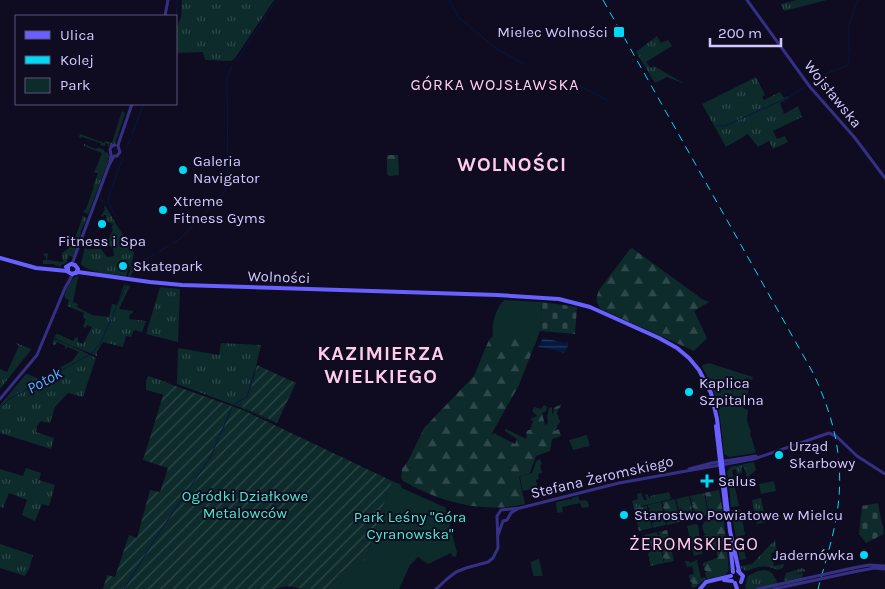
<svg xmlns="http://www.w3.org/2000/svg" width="885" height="589" font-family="Karla,sans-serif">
<defs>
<pattern id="grass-tufts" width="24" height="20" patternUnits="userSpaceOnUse" patternTransform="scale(1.25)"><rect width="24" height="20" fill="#0d2b2b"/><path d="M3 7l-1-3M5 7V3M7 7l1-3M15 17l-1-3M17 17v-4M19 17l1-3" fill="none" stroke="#2f484b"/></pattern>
<pattern id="forest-firs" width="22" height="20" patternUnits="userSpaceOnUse" patternTransform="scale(1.25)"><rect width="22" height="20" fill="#0d2b2b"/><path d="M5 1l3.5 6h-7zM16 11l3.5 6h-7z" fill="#2f484b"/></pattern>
<pattern id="cemetery-stones" width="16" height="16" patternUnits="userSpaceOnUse" patternTransform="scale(1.25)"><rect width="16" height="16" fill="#0d2b2b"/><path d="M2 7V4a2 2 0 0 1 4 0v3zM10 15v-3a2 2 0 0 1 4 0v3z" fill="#2f484b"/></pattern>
<pattern id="garden-furrows" width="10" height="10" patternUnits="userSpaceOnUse" patternTransform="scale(1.25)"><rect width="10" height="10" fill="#0d2b2b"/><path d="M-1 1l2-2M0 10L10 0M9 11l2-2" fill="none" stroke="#2f484b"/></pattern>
<pattern id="water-rules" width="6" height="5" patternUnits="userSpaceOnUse" patternTransform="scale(1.25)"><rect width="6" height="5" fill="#041940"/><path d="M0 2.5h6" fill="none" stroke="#28395d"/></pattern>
</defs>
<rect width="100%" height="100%" fill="#0f0b21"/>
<path fill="url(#grass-tufts)" d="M 182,0 L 274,0 L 235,58 L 231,61 L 205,60 L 203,52 L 176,53 L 176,30 L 181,17 Z
M 797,0 L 827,0 L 784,11 L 781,4 Z
M 657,36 L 661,43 L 668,40 L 672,46 L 646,62 L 651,68 L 654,66 L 685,84 L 667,77 L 655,83 L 636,52 Z
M 756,77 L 765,95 L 762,97 L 764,100 L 780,92 L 784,98 L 788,96 L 789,98 L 780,103 L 784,114 L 798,106 L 802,117 L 773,131 L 777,139 L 785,136 L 788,142 L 773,149 L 769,141 L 758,147 L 748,134 L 726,147 L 702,104 Z
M 122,111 L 125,113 L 115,144 L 107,147 L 110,144 L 106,143 L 105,146 L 100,145 L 101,143 L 82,137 L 81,138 L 79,137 L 80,134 L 104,143 L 105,141 L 112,143 Z
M 84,144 L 95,149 L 99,148 L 104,150 L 105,153 L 107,151 L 110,158 L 107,158 L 109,160 L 88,214 L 83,212 L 86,209 L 94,187 L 93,187 L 98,173 L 94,173 L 102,153 L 84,146 Z
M 100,199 L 101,199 L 134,253 L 131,266 L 135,267 L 130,277 L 128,278 L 84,270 L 128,277 L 131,267 L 129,267 L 126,276 C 114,274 88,273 81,264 L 85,247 L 87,249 L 101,249 L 107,257 L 114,256 L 113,248 L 107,244 L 113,229 L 111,228 L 113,224 L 107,222 L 106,215 L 104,215 L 103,217 L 101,216 L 105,209 L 104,208 L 105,205 Z
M 82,216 L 84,216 L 87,219 L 80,232 L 81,233 L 74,258 L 69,255 L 66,263 L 61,265 L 61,267 L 54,265 L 55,264 L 43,264 L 43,260 L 46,260 L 46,257 L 44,256 L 44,253 L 50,254 L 48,254 L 47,260 L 63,262 L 62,253 L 69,248 L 72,241 L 74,241 L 82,219 Z
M 77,276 L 80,277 L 78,277 L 73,302 L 78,304 L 77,307 L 92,315 L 109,317 L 112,304 L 117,305 L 124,285 L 130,286 L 119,309 L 133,311 L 133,313 L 130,314 L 129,319 L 146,321 L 142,332 L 134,330 L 131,337 L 126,336 L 123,347 L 103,342 L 97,352 L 97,356 L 54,338 L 56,334 L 58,334 L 73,341 L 76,337 L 78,338 L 78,342 L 83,344 L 92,327 L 87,325 L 86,328 L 83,327 L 86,319 L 83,317 L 84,313 L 67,306 L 69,300 L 65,298 L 65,296 L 64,297 C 66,289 70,279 77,276 Z
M 160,287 L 180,289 L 178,342 L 146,334 Z
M 54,339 L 72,346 L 96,358 L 83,397 L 68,393 L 55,407 L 50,423 L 41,421 L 37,426 L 36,432 L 54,438 L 51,449 L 0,433 L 0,405 L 26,374 L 28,374 L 39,379 L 72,361 L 79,352 L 68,347 L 65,349 L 65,346 L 57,342 L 55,345 L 52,344 Z
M 16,343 L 31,349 L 30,351 L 0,389 L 0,369 L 7,372 L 19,346 Z
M 221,343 L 261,345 L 249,396 L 236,404 L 277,424 L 242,408 L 177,384 L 178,348 L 219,355 Z
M 148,376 L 167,382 L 164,395 L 146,390 L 146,381 Z
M 754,462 L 756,470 L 747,478 L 744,467 L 741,468 L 742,473 L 737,474 L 736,469 L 732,470 L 734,480 L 729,481 L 727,472 L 730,467 Z
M 26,468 L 41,473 L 39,480 L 55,485 L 49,506 L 42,504 L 35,521 L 22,515 L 27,500 L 9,493 L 3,508 L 0,507 L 0,469 L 23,476 Z
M 734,483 L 739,506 L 731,507 L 729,484 Z
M 669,492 L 671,499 L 634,508 L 632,501 L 638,499 L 637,494 L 641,493 L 644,500 L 647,500 L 645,495 L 647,494 L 650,499 L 650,496 Z
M 578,496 L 580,501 L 585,500 L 588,502 L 589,507 L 582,508 L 580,503 L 562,507 L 563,512 L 557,513 L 556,502 L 570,499 L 572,500 L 572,498 Z
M 761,498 L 766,522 L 757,524 L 752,500 Z
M 740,509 L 745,535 L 738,536 L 740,546 L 743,545 L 746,559 L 740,560 L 731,510 Z
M 775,540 L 777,552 L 771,553 L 774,566 L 784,564 L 783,568 L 777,570 C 765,564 758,567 746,571 L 741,568 L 741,566 L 752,564 Z
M 0,544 L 33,555 L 29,569 L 25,576 L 0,568 Z
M 803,568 L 806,571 L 792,575 L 803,573 L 801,584 L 786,587 L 784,579 L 786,573 Z
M 766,570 L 772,573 L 777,581 L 773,582 L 777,582 L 776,586 L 777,584 L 778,589 L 746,589 L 745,584 L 747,583 L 746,582 L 748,576 L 758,571 Z"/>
<path fill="url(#forest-firs)" d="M 387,155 L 398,155 L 399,175 L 389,176 L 387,174 Z
M 632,248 L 702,299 L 709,302 L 694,311 L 707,338 L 694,351 L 601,309 C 595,302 596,298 599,290 L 630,249 Z
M 540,331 L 519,385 L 491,435 L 494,433 L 515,444 L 517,439 L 505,431 L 506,429 L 526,439 L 527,435 L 526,433 L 528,430 L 530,430 L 533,421 L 530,419 L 537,416 L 532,411 L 534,407 L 541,409 L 544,405 L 547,407 L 546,411 L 542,413 L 545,425 L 548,423 L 547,417 L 549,408 L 552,407 L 552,414 L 553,414 L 554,408 L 561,404 L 561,407 L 558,409 L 557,413 L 560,422 L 554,431 L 559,429 L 561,436 L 552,439 L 550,451 L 536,456 L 530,473 L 519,477 L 525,504 C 483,514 440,502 403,481 L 401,478 L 402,469 L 408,461 L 424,428 L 474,376 L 488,342 L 493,335 L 526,335 Z
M 719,490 L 723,512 L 709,515 L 708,511 L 710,510 L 708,510 L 707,506 L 709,506 L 707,505 L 706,502 L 708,501 L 706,501 L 706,496 L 704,493 Z
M 704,493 L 708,515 L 695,518 L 694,514 L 696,513 L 694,513 L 693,510 L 695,509 L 693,508 L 692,505 L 694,504 L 692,504 L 691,500 L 693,499 L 691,499 L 690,496 Z
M 689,496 L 694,519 L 681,521 L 680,517 L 682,516 L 680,516 L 679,513 L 681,511 L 679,512 L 678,508 L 680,507 L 678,507 L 677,503 L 679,502 L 677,502 L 676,499 Z
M 675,499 L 680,522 L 667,525 L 666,520 L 668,519 L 666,519 L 665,516 L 667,515 L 665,515 L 664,511 L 666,510 L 664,510 L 663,506 L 665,505 L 663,505 L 662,502 Z
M 661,502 L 666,525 L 653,528 L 652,524 L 654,522 L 652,522 L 651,519 L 653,518 L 650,518 L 650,514 L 652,513 L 649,513 L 649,509 L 651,508 L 648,508 L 648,505 Z
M 647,506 L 652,528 L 639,531 L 638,527 L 640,526 L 638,526 L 637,522 L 639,521 L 636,521 L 636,517 L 638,516 L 635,516 L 635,513 L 637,512 L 634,511 L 634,508 Z
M 723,513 L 729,570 L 725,575 L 707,579 L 705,573 L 707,571 L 705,571 L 704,568 L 705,566 L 703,566 L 703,563 L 719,557 L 717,556 L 717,550 L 707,550 L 705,541 L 707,540 L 705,539 L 704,535 L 706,535 L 704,533 L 702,526 L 704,522 L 713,520 L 713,515 Z
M 667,530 L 674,561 L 664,563 L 664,559 L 665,558 L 663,558 L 663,554 L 664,553 L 662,553 L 662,550 L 663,549 L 661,549 L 661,545 L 662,544 L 660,544 L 659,540 L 661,539 L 659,539 L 658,535 L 660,535 L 658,532 Z
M 657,532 L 664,563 L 650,566 L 650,562 L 651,561 L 649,561 L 649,557 L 650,557 L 648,556 L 649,552 L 647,552 L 647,548 L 648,547 L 646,547 L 646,543 L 647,543 L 645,542 L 645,538 L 646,538 L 644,535 Z
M 699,559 L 697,561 L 701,578 L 705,577 L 706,579 L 694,588 L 691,587 L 692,582 L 690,582 L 689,575 L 694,574 L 692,566 L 687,567 L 685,561 L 689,561 L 690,563 Z"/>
<path fill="url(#cemetery-stones)" d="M 542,302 L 577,307 L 575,334 L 540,331 Z
M 878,503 L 884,534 L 866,543 L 859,534 L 862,506 Z"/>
<path fill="#0d2b2b" d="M 504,300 L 542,302 L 540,331 L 535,345 L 530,343 L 528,335 L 493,335 C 491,326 496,307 504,300 Z
M 709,363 L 753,377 L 752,380 L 746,378 L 744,383 L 750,386 L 743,408 L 748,410 L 747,421 L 751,432 L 750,433 L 756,453 L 729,457 L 724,454 C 721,423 719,394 702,367 L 702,365 Z
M 587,435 L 590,446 L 573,450 L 569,440 Z
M 540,459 L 542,464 L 540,465 L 542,473 L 538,474 L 539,479 L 536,480 L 538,488 L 523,491 L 520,478 L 521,476 L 532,473 L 536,461 Z
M 392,481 L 400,484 L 402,488 L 444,507 L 445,506 L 457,553 L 456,557 L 452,556 L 451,553 L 428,564 L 418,557 L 410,565 L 399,589 L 326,589 L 340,573 L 365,560 L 388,492 L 392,488 L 389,487 Z
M 774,481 L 776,491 L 761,494 L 759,484 Z
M 695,524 L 698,525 L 702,552 L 703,552 L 702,554 L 694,556 L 687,526 Z
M 538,559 L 539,559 L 543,576 L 534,576 L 534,578 L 530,561 L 531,562 Z"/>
<path fill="url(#garden-furrows)" d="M 257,365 L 296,383 L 277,423 L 236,404 L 249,396 Z
M 167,383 L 243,410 L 392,481 L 390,487 L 392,488 L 390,493 L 388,492 L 365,560 L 340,573 L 326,589 L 303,589 L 287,586 L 275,589 L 103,589 L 107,575 L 115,577 L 129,535 L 137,538 L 150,490 L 160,492 L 168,468 L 143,460 Z"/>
<path fill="url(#water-rules)" d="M 543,338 L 565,343 L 566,341 L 569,344 L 564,353 C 557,350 546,348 538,347 Z"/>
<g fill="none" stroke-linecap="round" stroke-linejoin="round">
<path stroke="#041940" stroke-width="1" d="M 449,0 L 459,18 L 497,49 L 524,64
M 176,18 L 178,0
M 849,54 L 849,25 L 858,0
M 236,62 L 276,0
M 570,81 L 609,101
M 813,82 L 825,74 L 848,65 L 849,63 L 849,56
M 716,126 L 725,126 L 787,98 L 805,87
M 132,134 L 144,104
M 126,149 L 131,138
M 112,187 L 123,158
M 110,190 L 108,202 L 116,217
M 173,244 L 183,236 L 228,188 L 227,77 L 232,66
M 157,253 L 168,246
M 146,259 L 155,254
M 91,354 L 100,344 L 126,285
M 234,404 L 247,397 L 254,373
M 0,408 L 9,399 L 89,355
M 220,435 L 232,407
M 124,589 L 155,539 L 211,456 L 219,437"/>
<path stroke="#353085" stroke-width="3" d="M 747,0 L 810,87 L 855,138 L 885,178
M 165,16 L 168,0
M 110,162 L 111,155 L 110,149 L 112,146 L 115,145
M 72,264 L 109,165 L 114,156 L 117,156 L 120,152 L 118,146 L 119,142 L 132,104
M 0,399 L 37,355 L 65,288 L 73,274
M 689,469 L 712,463 L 756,456
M 503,521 L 507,520 L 511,513 L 519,508
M 498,535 L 503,521
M 853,568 L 869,565 L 885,566
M 853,572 L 874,568 L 885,569
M 436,589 L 447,579 L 456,572 L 466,568 L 488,562 L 493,558 L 498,548 L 497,516 L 501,510 L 520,508 L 619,483 L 754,459 L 829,433 L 836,436 L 857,456 L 885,474"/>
<path stroke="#6861ff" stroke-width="4" d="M 0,258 L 36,268 L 67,271
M 68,266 L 68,272 L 72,274 L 78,272 L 150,282 L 182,285 L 497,295 L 559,299 L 590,307 L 659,338 L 677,348 L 689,358 L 699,370 L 711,393 L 717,419 L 730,531 L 739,571
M 66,267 L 71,264 L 75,265 L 78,269 L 76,273
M 716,426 L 726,513
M 731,552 L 733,572
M 738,571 L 743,576 L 741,582
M 724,580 L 732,581
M 735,583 L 737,589
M 700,589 L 706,582 L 731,576"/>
<path stroke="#00d9f5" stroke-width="1" stroke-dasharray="8 6" stroke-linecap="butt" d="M 603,0 L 812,371 C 835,418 846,466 836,519 C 832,542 824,566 818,589"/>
<path stroke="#353085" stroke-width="3" d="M 758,589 L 853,568
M 774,589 L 853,572"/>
</g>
<g fill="#00d9f5" stroke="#0f0b21" stroke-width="2">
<rect x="613" y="26" width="12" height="12" rx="2.5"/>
<circle cx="183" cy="170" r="5"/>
<circle cx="163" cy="210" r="5"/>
<circle cx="102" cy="224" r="5"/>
<circle cx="123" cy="266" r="5"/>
<circle cx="689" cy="392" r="5"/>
<circle cx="779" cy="455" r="5"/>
<path d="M704.5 473.5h5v5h5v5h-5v5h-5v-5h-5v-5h5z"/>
<circle cx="624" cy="515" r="5"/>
<circle cx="864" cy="555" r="5"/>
</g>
<g text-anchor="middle" stroke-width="4" stroke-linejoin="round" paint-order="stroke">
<g font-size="15" fill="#d1caff" stroke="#0f0b21" text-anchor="start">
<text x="608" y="37" text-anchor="end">Mielec Wolności</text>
<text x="193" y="166">Galeria<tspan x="193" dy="17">Navigator</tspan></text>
<text x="173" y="206">Xtreme<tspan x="173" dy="17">Fitness Gyms</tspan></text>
<text x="102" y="246" text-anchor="middle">Fitness i Spa</text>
<text x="133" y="271">Skatepark</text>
<text x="699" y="388">Kaplica<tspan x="699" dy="17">Szpitalna</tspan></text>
<text x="789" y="451">Urząd<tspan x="789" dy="17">Skarbowy</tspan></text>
<text x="718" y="486">Salus</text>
<text x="634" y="520">Starostwo Powiatowe w Mielcu</text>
<text x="854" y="560" text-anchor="end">Jadernówka</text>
</g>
<g font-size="15" fill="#d1caff" stroke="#0f0b21">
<text transform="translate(833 94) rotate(51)" y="5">Wojsławska</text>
<text transform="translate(279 277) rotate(2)" y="5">Wolności</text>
<text transform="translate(602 477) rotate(-13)" y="5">Stefana Żeromskiego</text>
</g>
<g font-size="15" fill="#4aebc6" stroke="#0f0b21">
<text x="245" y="501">Ogródki Działkowe<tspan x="245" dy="17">Metalowców</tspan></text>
<text x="410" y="522">Park Leśny "Góra<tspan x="410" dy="17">Cyranowska"</tspan></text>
</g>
<g font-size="16" letter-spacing="1" fill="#ffccec" stroke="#0f0b21">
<text x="495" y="90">GÓRKA WOJSŁAWSKA</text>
</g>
<g font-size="16" font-style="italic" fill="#58afff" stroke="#0f0b21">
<text transform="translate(44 380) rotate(-29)" y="6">Potok</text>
</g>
<g font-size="18" letter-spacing="1" fill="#ffccec" stroke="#0f0b21">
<text x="694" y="550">ŻEROMSKIEGO</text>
</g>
<g font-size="20" font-weight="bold" letter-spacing="1" fill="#ffccec" stroke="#0f0b21">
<text x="512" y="171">WOLNOŚCI</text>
<text x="381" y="360">KAZIMIERZA<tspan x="381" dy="23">WIELKIEGO</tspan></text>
</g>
</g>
<rect x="15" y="15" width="162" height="90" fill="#0f0b21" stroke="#5d577a"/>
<rect x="25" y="31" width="25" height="8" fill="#6861ff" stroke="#5d577a"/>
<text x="60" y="40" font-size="15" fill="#d1caff">Ulica</text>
<rect x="25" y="56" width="25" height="8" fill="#00d9f5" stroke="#5d577a"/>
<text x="60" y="65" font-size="15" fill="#d1caff">Kolej</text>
<rect x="25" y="78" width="25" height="15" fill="#0d2b2b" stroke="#5d577a"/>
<text x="60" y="90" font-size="15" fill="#d1caff">Park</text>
<path d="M710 38v8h71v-8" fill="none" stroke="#d1caff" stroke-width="2.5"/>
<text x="718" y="38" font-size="15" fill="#d1caff" stroke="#0f0b21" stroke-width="4" paint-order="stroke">200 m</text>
</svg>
